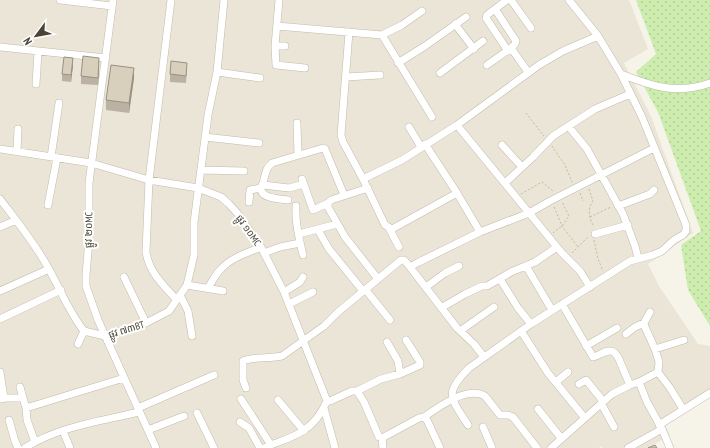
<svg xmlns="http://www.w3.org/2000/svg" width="710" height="448" font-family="'PT Sans Narrow','Noto Sans Khmer',sans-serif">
<defs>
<pattern id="grass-dots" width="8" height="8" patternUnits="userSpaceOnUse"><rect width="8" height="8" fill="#cdedae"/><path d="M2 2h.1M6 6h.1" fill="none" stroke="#b2cc96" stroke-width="1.8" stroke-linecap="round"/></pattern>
</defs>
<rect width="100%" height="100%" fill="#f6f3e9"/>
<path fill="#eae5d6" d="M 0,0 L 629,0 L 648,49 L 624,63 L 651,116 L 693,233 L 648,264 L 659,286 L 698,344 L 710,346 L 710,397 L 664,424 L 670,435 L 648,448 L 602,448 L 601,446 L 599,448 L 0,448 Z"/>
<path fill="url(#grass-dots)" d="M 636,0 L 710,0 L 710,326 L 688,290 L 681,245 L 701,231 L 658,112 L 636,72 L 656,54 Z"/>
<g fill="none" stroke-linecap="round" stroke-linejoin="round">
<g stroke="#c2bbaa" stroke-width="8">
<path id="minor" d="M 60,0 L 112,6
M 113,0 L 89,183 L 89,240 L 86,275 L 86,286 L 98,320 L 156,448
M 171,0 L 149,180 L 146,252 C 149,272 163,285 176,299
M 279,0 L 275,46 L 276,65 L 305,68
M 507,0 L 487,15 L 486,18 L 508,51
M 511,0 L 531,28
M 495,9 L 516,41 L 515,44 L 511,48
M 455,24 L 474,49
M 277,26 L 382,35 L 432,117
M 349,32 L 341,135 L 343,142 L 363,179 L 385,225 L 392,229 L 457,193
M 382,35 L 402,25 L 422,11
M 275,46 L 285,46
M 0,47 L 106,58
M 398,63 L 425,46 L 466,17
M 487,65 L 511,48 L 528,72
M 217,72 L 260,78
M 440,73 L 483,41
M 621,74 C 651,86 677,95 710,83
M 346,77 L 380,75
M 36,84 L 38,52
M 297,123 L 298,155
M 457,125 L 561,252 L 580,271 L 590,287
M 409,127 L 421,147
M 569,127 L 587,149 L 623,214 L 635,246 L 638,258
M 205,137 L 259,143
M 425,144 L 457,193 L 480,232
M 502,145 L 522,167
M 0,149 L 91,163 L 149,180 L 198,188 L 221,197 L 229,204 L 238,214 L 261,247 L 284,292 L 327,401 C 322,412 314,424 304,430 C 294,438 276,442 264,448
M 17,151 L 18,129
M 51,157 L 59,103
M 201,170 L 244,171
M 302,179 L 313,210 L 328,203 L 331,200 L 368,188
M 363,179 L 402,160 L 457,125 L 539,65 L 563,51 L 598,36
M 505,183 L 533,157 L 553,136 L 595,109 L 630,94
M 263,185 L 289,188 L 304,184
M 0,199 C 16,220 33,241 46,264 C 59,286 68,311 84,331 L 105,336 L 146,323 L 169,311 L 187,285 L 194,255 L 194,223 L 196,207 L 208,115 L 217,72 L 224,0
M 288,200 C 281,199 260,199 261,188 C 261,186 264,182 264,179 C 266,172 266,168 272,163 L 323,148 L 325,149 L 344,195
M 249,202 L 250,190 L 261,188
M 328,203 L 328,207 L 345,237 L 378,279
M 48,205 L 57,158
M 296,206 C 295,222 299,238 303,255
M 618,206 L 650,194 L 654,190
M 0,227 L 16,220
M 389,228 L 399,247
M 318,230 L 329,249 L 363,291
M 299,234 L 337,224
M 595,234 L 628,225
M 264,253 L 280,247 L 300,243
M 526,266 L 552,310
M 410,267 L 419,262 L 480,232 L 529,213 L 550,201 L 654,148
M 124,277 L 146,323
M 500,279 L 518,308 L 531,324
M 187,285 L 223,291
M 426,287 L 445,273 L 459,266
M 208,288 C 212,282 215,275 220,270 C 230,258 247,253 261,247
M 365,289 L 390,320
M 0,291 L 49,269
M 284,292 L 300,282 L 303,277
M 180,295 L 188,311 L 192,336
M 289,304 L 313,292
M 562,304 L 593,357 C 600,356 606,348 614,352 L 618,357 L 630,385
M 441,308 L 465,294 L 482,286 L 487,286 L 511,272 L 535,262 L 557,247
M 0,319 L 61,290
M 460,331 L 494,307
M 521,331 L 548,373 L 584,417
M 626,334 L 635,327 L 644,323
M 387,342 L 398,361 L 400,374
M 78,344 L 84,331
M 586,346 L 617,328
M 655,349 L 684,340
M 0,372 L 4,398
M 658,372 L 670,388 L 683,409
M 556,382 L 568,372
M 639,382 L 647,402 L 662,429 L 670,448
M 579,384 L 586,380 L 603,401
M 20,387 L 23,398
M 246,388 L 243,380 L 243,361 C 255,356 269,359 282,356 L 324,326 L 338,312 L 401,260 L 404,260 L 410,267 L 457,328 L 474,344 L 484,357
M 357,391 L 381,379 L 400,374 L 420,365 L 420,362 L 406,340
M 0,399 L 6,398 L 23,398 L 26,408 L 27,420 L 35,442
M 241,399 L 271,445
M 278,400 L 304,431
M 327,401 L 330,401 L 352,391 L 357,391 L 364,402 L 379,437 L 382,438 L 419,418 L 424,417 L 427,420 L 440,448
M 601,403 L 614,427
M 26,408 L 124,378
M 138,408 L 214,375
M 324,408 L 335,448
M 538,409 L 561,438
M 197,413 L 214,448
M 424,417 C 438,407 467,386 485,396 L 500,415 L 508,415 L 513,417 L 537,448
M 9,420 L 15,441 L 18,448
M 240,422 L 249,428 L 260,448
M 468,425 C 451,398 443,394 469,368 L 531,324 L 630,261 L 653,255 L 662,251 L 674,240 L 683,235 L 686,231 L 686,225 L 642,117 L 621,74 L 598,36 L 569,0
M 659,425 L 710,393
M 483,427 L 492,448
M 148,430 L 184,416
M 63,431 L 70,448
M 382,438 L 383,448
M 25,448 C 57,427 102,421 139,412
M 551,448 L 612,394 L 630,385 L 639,382 L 658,372 L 659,362 L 655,349 L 645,327 L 644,323 L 650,312
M 628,448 L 662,429"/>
</g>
<path stroke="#c5b99a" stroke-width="1" stroke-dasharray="2 2" stroke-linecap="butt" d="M 526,113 L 544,136
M 552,146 L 565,165 L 572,182
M 589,189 L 593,201 C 587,209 589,218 594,227
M 580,193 L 583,201
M 521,194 L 542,182 L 553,191
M 554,207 L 562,226 L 578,247
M 590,217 L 611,207
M 553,233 L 562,226 L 569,216 L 562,202
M 594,240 L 598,259 L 603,271
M 572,253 L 589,236"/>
<use href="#minor" stroke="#fff" stroke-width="7"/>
</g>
<path fill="#bbb2a3" d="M 73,65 L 71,82 L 62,81 L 62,74 Z
M 99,65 L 98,85 L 81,84 L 81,76 Z
M 187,70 L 186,83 L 170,82 L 170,74 Z
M 134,78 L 129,113 L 106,110 L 106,100 Z"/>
<path fill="#989184" d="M 73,58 L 73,65 L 71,82 L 71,75 Z
M 99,58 L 99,65 L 98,85 L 98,78 Z
M 134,68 L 134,78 L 129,113 L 129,103 Z"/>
<path fill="#d9cfbd" stroke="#989184" d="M 83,56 L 99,58 L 98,78 L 81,76 Z
M 64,57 L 73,58 L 71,75 L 62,74 Z
M 171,61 L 187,63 L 186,76 L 170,74 Z
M 111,65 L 134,68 L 129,103 L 106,100 Z
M 655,445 L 657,448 L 648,448 Z"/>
<g text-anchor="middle" stroke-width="4" stroke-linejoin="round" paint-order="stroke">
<g font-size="10" fill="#4a4436" stroke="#fff">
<text transform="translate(88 230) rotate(-89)" y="4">ផ្លូវ ២០MC</text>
<text transform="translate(249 230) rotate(55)" y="4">ផ្លូវ ១០MC</text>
<text transform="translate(126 329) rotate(-17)" y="4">ផ្លូវ ៧៣BT</text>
</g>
</g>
<g transform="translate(36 36) rotate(238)" stroke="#ffffff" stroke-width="3" paint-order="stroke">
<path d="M0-3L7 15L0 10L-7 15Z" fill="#4a4436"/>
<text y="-6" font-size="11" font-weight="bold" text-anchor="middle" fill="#4a4436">N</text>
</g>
</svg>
